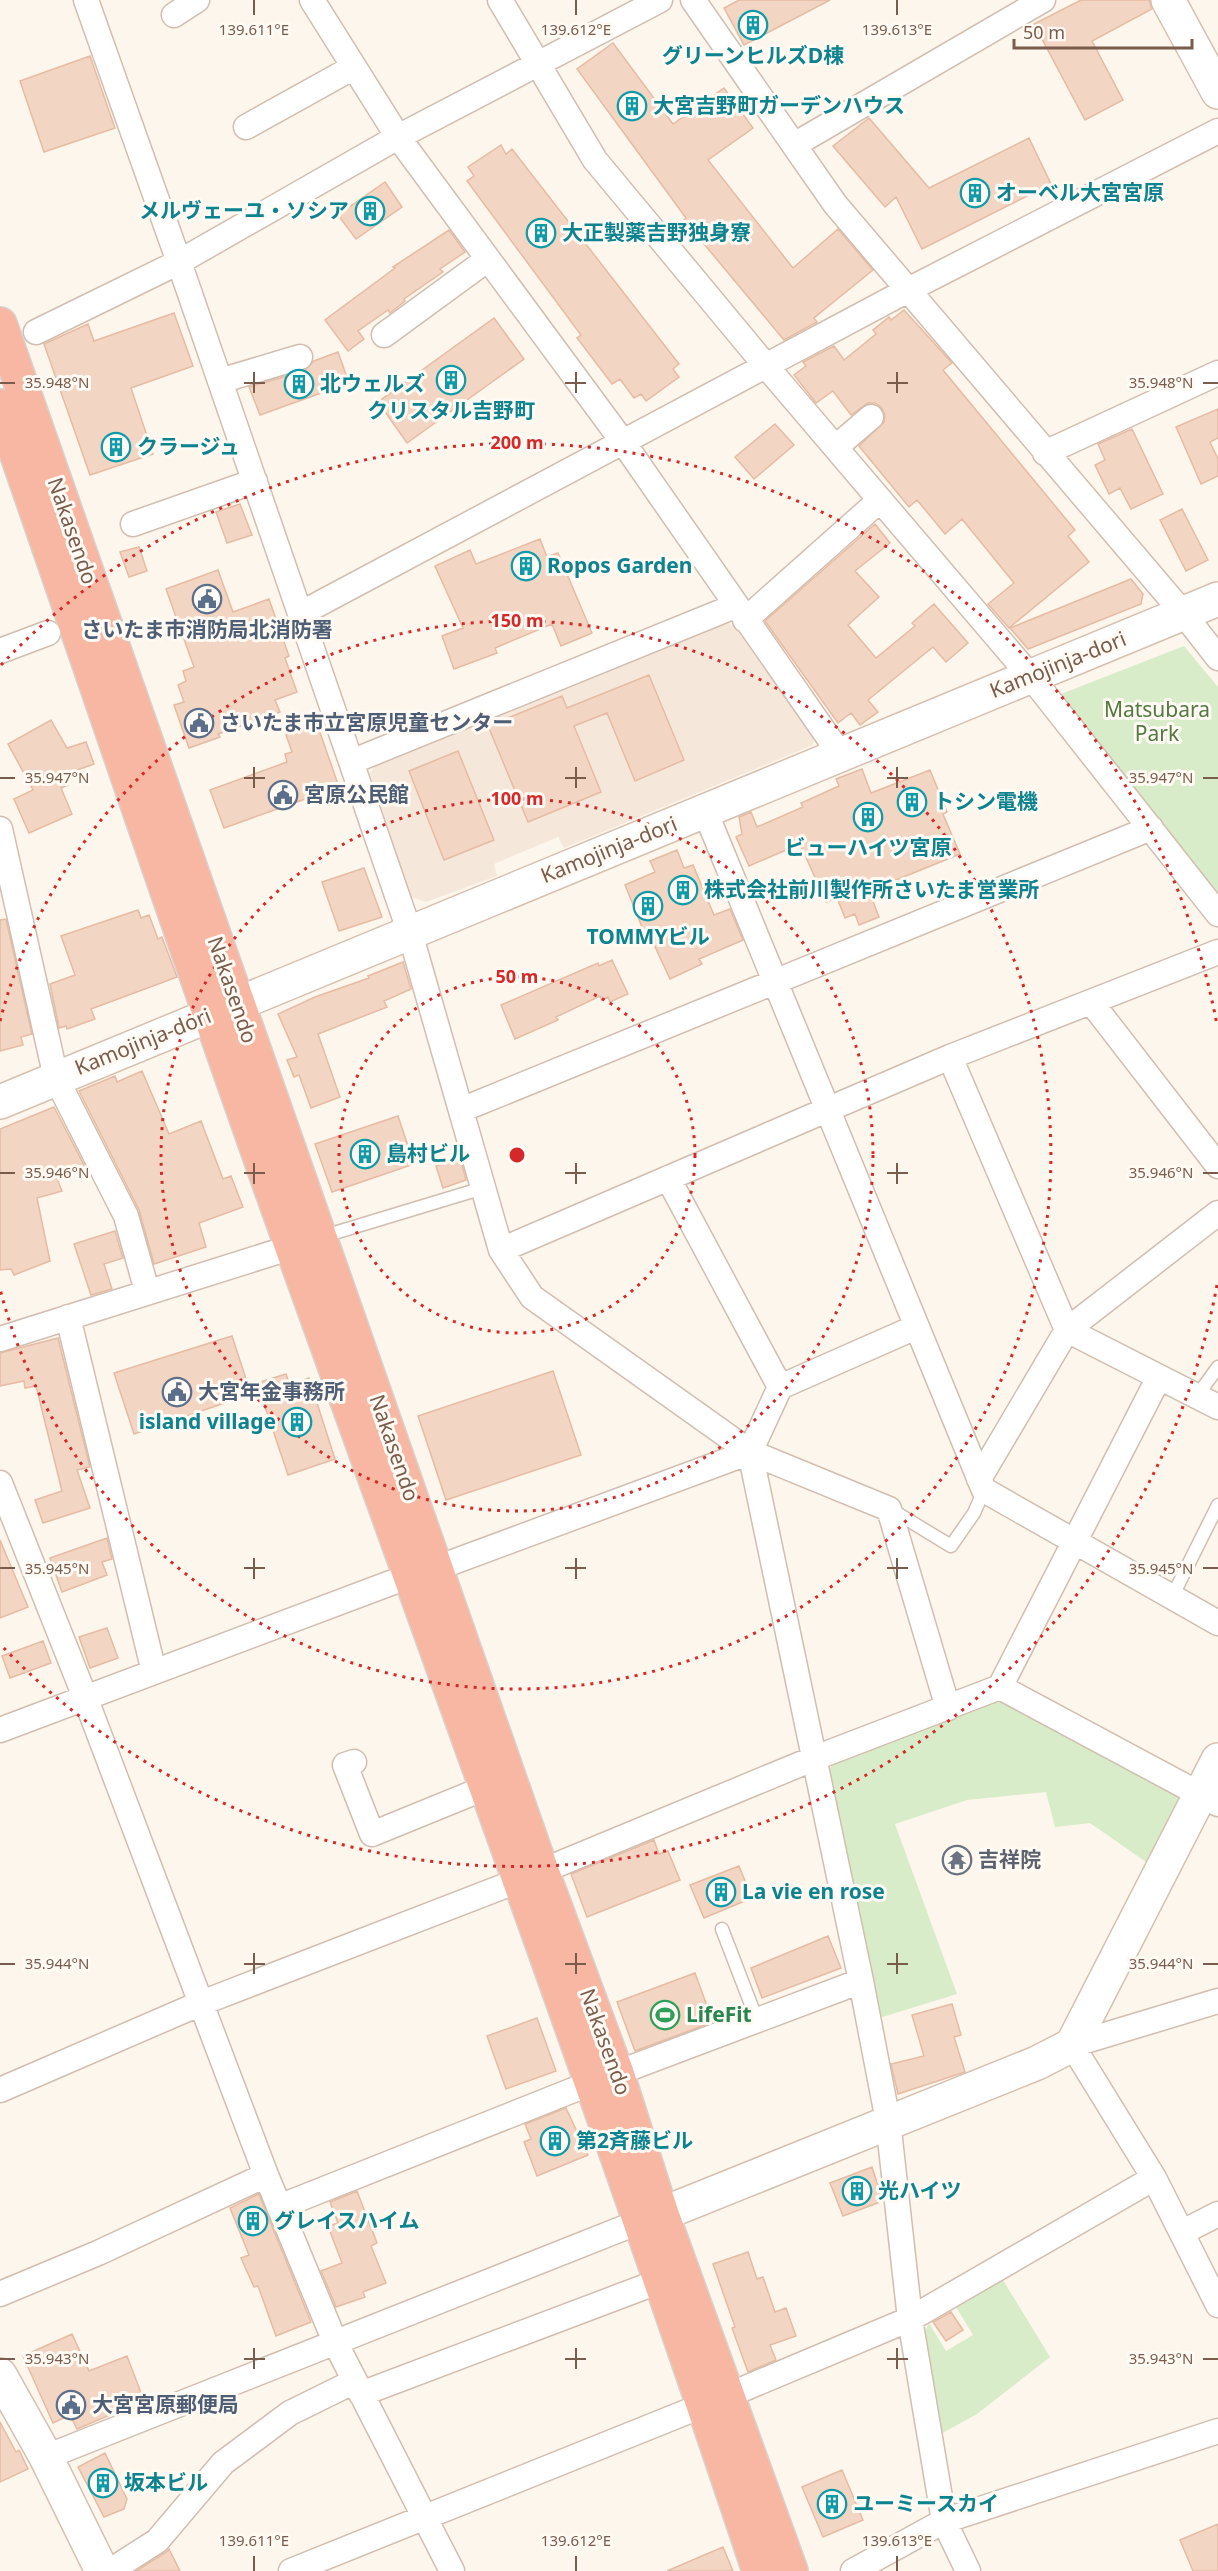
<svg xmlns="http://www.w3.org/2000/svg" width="1218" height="2571" font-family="'Noto Sans','Noto Sans JP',sans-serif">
<rect width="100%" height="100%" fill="#fdf6ec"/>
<path fill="#f5e8da" d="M 724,620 L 755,642 L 816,730 L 813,745 L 564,848 L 558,837 L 494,864 L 497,876 L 426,902 L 411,897 L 370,774 L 375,764 Z"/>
<path fill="#d8ecc9" d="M 1184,646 L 1218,687 L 1218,892 L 1056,696 Z
M 997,1697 L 1183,1793 L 1146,1862 L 1090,1823 L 1055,1827 L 1046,1792 L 967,1800 L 895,1824 L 957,1994 L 876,2019 L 828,1772 L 834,1762 Z
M 1003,2280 L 1050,2357 L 977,2414 L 939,2435 L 924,2334 L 929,2323 L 946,2351 L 973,2335 L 956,2307 Z"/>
<path fill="#f3d5c3" stroke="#e6bba3" stroke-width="1.5" d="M 739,0 L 830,0 L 744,45 L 724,8 Z
M 1081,0 L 1149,0 L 1152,9 L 1092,41 L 1123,100 L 1085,120 L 1034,24 Z
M 613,43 L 673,124 L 724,88 L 753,128 L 708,160 L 793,268 L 838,229 L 873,270 L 814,318 L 817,322 L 784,340 L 684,220 L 686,218 L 577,69 Z
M 90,56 L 115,128 L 44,152 L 20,81 Z
M 869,118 L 929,188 L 1029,138 L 1051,184 L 922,249 L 896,197 L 885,207 L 833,146 Z
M 501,145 L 506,154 L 512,149 L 679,364 L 673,369 L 679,377 L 646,401 L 641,394 L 634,398 L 620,379 L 612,384 L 577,338 L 581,335 L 467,181 L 474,176 L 468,167 Z
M 385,182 L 402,207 L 356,239 L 338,215 Z
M 449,230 L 465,252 L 440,269 L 443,272 L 404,299 L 405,301 L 390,313 L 388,310 L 358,331 L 364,339 L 348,351 L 325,320 L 395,268 L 393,267 Z
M 904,310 L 952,363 L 943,370 L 1075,530 L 1068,536 L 1089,562 L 1009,628 L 988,604 L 1014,583 L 962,519 L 945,534 L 917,500 L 909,507 L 859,446 L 884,422 L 885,415 L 881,407 L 875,403 L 868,403 L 851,415 L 833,391 L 816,403 L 794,375 L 806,366 L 803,362 L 834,346 L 844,360 L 876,334 L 873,330 L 889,317 L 891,320 Z
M 174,313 L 193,366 L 131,388 L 153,454 L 90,475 L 44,344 L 88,324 L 94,341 Z
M 494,318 L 524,359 L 407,443 L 378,402 Z
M 338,352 L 349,383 L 260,415 L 249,387 L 304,371 L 314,361 Z
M 1218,409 L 1218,438 L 1210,442 L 1218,459 L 1218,476 L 1201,484 L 1176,427 Z
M 775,424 L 794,445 L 754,479 L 735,457 Z
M 1132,429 L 1163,494 L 1131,509 L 1120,488 L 1109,494 L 1095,465 L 1105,460 L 1098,444 Z
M 240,504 L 252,535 L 227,543 L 216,512 Z
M 1182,509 L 1208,560 L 1186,571 L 1160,520 Z
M 875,524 L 890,543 L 855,571 L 879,597 L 848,625 L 876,658 L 915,626 L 912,623 L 934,604 L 968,643 L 946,662 L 933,647 L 868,700 L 878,712 L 860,725 L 851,713 L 838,723 L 765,621 Z
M 540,539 L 547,557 L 558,553 L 592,633 L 561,646 L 552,624 L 495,648 L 497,653 L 454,669 L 442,636 L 463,628 L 435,566 L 470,550 L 476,564 Z
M 139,547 L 147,571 L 129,577 L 120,552 Z
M 218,570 L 233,612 L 269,599 L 289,656 L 285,658 L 297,692 L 275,700 L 280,712 L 218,734 L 220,737 L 189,748 L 174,705 L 184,702 L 178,685 L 186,681 L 183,671 L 194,667 L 166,589 Z
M 1131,579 L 1143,594 L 1141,604 L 1028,649 L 1010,628 Z
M 649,675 L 684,760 L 635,781 L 607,713 L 574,726 L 601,792 L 528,822 L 488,726 L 562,696 L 567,708 Z
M 51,720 L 67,748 L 86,742 L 94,764 L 63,775 L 68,785 L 61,788 L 72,814 L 29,833 L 14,799 L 33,790 L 8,744 Z
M 317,724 L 339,787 L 224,828 L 210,790 L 287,762 L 285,754 L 292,752 L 286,735 Z
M 458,751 L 494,840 L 444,860 L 409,771 Z
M 862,769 L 871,793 L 930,770 L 947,812 L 943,814 L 960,854 L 869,891 L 879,917 L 859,925 L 855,914 L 845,918 L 837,898 L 826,902 L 800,844 L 749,866 L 736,837 L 742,834 L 739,817 L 751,812 L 757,827 L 803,807 L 801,803 L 839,786 L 836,779 Z
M 677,850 L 684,868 L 693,865 L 714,915 L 730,909 L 743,940 L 699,959 L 702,964 L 670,979 L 650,936 L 646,937 L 625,885 L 655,872 L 650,861 Z
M 364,868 L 382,917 L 339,931 L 322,882 Z
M 138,910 L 141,918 L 149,915 L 158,939 L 162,937 L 177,977 L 91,1009 L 95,1019 L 67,1029 L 66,1026 L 59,1028 L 50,984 L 75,975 L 61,936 Z
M 6,919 L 32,1034 L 21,1037 L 23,1045 L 0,1051 L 0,920 Z
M 612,960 L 628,994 L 610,1002 L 608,997 L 602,1000 L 600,996 L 556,1017 L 558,1020 L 515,1039 L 501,1005 L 598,963 L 599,966 Z
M 403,962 L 411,989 L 384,1001 L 387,1007 L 318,1034 L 340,1097 L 311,1108 L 299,1075 L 294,1077 L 287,1060 L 297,1057 L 278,1014 L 315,997 L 369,978 L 368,976 Z
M 142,1071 L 169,1134 L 201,1121 L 223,1179 L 231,1176 L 243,1207 L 199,1223 L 206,1247 L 154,1264 L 139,1210 L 79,1091 L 115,1076 L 117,1082 Z
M 54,1107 L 85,1167 L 57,1179 L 62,1191 L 37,1198 L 50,1261 L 14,1275 L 11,1269 L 0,1270 L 0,1129 Z
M 398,1116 L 414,1164 L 332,1192 L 315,1144 Z
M 460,1157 L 466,1180 L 443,1188 L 436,1166 Z
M 115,1231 L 123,1258 L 104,1264 L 112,1289 L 91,1295 L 74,1244 Z
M 232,1336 L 251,1394 L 134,1434 L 114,1373 Z
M 58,1338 L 90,1467 L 77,1470 L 90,1508 L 43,1523 L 35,1500 L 62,1491 L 36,1386 L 25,1388 L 24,1381 L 0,1386 L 0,1353 Z
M 553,1371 L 581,1455 L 446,1500 L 418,1416 Z
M 286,1374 L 290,1385 L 309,1378 L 335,1459 L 288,1475 L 257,1383 Z
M 107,1538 L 112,1559 L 102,1562 L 107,1575 L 62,1592 L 50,1558 Z
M 0,1540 L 28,1607 L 0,1618 Z
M 107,1628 L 118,1658 L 90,1668 L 79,1637 Z
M 43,1641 L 51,1663 L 10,1678 L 2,1656 Z
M 654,1840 L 659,1854 L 668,1851 L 680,1880 L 587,1917 L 571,1874 Z
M 739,1866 L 752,1898 L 704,1918 L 690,1885 Z
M 828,1936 L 841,1968 L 762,1998 L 751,1968 Z
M 695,1973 L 713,2022 L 635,2051 L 617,2002 Z
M 952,2004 L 961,2035 L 954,2037 L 965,2072 L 898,2094 L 891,2064 L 924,2056 L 912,2015 Z
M 537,2018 L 556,2071 L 506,2089 L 487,2036 Z
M 566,2108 L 588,2155 L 537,2176 L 524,2142 L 531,2139 L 525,2124 Z
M 872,2167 L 883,2201 L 843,2216 L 830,2183 Z
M 357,2191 L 377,2243 L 371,2246 L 386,2283 L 363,2292 L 365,2297 L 336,2307 L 321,2271 L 342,2263 L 328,2226 L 338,2223 L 330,2202 Z
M 259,2194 L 311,2322 L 276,2336 L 258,2286 L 254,2287 L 241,2258 L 249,2255 L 230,2208 Z
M 748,2252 L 757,2279 L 763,2277 L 775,2312 L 786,2308 L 796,2336 L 770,2345 L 776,2360 L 748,2372 L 732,2328 L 735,2327 L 713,2264 Z
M 951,2312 L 963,2330 L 946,2341 L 933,2322 Z
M 72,2334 L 89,2371 L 127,2356 L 143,2398 L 108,2412 L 110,2415 L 77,2429 L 70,2415 L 53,2423 L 23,2356 Z
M 0,2422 L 16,2452 L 19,2450 L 28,2469 L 0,2482 Z
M 105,2453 L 127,2499 L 124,2509 L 104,2517 L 78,2467 Z
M 842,2470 L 863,2520 L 823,2537 L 802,2487 Z
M 1218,2524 L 1218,2571 L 1193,2571 L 1180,2540 Z
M 723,2547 L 733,2571 L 667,2571 Z
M 169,2549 L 180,2571 L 136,2571 L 165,2553 Z"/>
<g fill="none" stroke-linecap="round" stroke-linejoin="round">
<g stroke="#d1beb0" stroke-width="15">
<path id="lane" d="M 321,1237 L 483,1188
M 1197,1396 L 1218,1367
M 890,1509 L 951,1546 L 974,1513 L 984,1490
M 1172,1597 L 1218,1505
M 722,1929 L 757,2020"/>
</g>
<g stroke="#d1beb0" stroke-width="27">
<path id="street" d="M 86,0 L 179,262 L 410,933 L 501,1250 L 532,1297 L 750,1452 L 889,1509 L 948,1708
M 312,0 L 398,137 L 623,442 L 840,754
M 500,0 L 595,160 L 766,366 L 1031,677 L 1218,914
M 693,0 L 835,204 L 1183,613 L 1218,658
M 174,15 L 197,0
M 246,127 L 354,67
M 794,145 L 1043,0
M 36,332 L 179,262 L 398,137 L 660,0
M 384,335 L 488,259
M 220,381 L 300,357
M 836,447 L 871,417
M 1045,453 L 1218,373
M 133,524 L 255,481
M 300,614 L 908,290 L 1218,131
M 745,620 L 880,500
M 0,651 L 48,633
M 351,762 L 735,606
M 705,811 L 984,1490 L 1218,1623
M 0,829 L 56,1078 L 126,1216 L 147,1291
M 1091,1002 L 1218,1166
M 950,1057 L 1067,1330 L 1218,1407
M 461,1110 L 1151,828
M 668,1178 L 780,1387
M 501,1250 L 950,1057 L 1218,952
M 68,1317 L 154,1672
M 916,1327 L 780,1387 L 750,1452 L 861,1981 L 888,2121 L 910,2319 L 944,2521 L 968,2571
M 0,1339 L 292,1247
M 979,1479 L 1067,1330 L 1218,1213
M 0,1483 L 85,1697 L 266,2175 L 335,2342 L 452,2571
M 437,1568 L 750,1452
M 1000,1687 L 1218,1804
M 0,1730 L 412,1575
M 354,1762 L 345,1765 L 372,1834 L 485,1788
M 542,1871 L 815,1758 L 1000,1687 L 1159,1377
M 1218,2001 L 1072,2045 L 1154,2178 L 1218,2305
M 617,2073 L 861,1981
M 0,2090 L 199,2004 L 520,1880
M 279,2207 L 591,2083
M 1183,2232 L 1218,2214
M 0,2294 L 98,2253 L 266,2175
M 361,2394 L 660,2281
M 729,2395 L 910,2319 L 1154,2178
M 46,2457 L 654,2216
M 110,2571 L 157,2541 L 223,2463 L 290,2413 L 355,2381
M 291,2571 L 704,2405
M 853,2571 L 944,2521 L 1218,2431"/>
</g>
<g stroke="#d6c0b0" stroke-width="36">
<path id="secondary" d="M 1168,0 L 1218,92
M 0,1102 L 1218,599
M 662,2214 L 1037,2063 L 1072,2045 L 1218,1760
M 0,2375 L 46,2457 L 102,2571"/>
</g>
<g stroke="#dad1cd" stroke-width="36">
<path id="highway" d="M 0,324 L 542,1871 L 617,2073 L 662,2214 L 791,2571
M 0,406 C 97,685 191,966 291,1245 C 449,1686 611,2126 759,2571"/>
</g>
<use href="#lane" stroke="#fff" stroke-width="12"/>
<use href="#street" stroke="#fff" stroke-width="24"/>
<use href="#secondary" stroke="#fff" stroke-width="33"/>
<use href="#highway" stroke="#f7b7a3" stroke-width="33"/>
</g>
<path fill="none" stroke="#7a5c4d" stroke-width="2" d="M 254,0 L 254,15M 576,0 L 576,15M 897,0 L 897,15M 254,372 L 254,393M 576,372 L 576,393M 897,372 L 897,393M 0,383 L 15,383M 244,383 L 265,383M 565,383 L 586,383M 887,383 L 908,383M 1203,383 L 1218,383M 254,767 L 254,788M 576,767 L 576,788M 897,767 L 897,788M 0,778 L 15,778M 244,778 L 265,778M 565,778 L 586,778M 887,778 L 908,778M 1203,778 L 1218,778M 254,1163 L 254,1184M 576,1163 L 576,1184M 897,1163 L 897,1184M 0,1173 L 15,1173M 244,1173 L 265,1173M 565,1173 L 586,1173M 887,1173 L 908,1173M 1203,1173 L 1218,1173M 254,1558 L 254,1579M 576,1558 L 576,1579M 897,1558 L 897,1579M 0,1568 L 15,1568M 244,1568 L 265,1568M 565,1568 L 586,1568M 887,1568 L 908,1568M 1203,1568 L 1218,1568M 254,1953 L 254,1974M 576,1953 L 576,1974M 897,1953 L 897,1974M 0,1964 L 15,1964M 244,1964 L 265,1964M 565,1964 L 586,1964M 887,1964 L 908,1964M 1203,1964 L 1218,1964M 254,2348 L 254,2369M 576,2348 L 576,2369M 897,2348 L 897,2369M 0,2359 L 15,2359M 244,2359 L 265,2359M 565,2359 L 586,2359M 887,2359 L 908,2359M 1203,2359 L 1218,2359M 254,2556 L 254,2571M 576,2556 L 576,2571M 897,2556 L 897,2571"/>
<g fill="none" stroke="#d62828" stroke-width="3" stroke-dasharray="3 6">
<circle cx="517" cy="1155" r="178"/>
<circle cx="517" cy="1155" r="356"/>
<path d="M0 1021A534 534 0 1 1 0 1289"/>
<path d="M1217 1285A712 712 0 0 1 1 1645M1 665A712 712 0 0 1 1217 1025"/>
</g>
<defs>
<g id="building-ring" transform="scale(1.5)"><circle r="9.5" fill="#fffaf3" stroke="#0f9aa8" stroke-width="1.5"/><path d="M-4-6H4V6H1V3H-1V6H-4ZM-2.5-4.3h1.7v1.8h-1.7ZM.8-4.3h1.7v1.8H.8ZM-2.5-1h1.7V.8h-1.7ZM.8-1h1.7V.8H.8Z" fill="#0f9aa8"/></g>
<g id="civic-ring" transform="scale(1.5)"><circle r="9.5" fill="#fffaf3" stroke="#5c6f8a" stroke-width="1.5"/><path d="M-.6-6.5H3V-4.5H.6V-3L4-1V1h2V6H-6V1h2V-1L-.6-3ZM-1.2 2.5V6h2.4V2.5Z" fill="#5c6f8a"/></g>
<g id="temple-ring" transform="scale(1.5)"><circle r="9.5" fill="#fffaf3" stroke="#6b7280" stroke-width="1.5"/><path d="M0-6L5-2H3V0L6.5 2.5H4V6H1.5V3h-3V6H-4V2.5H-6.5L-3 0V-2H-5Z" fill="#6b7280"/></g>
<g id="stadium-ring" transform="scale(1.5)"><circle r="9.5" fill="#fffaf3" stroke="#2e9e5b" stroke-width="1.5"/><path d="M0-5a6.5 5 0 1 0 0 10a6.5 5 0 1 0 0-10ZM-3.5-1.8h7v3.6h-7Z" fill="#2e9e5b"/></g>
</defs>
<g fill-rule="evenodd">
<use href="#building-ring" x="753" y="25"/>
<use href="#building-ring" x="632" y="106"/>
<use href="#building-ring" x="975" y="193"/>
<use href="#building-ring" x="370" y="211"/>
<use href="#building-ring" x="541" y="233"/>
<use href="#building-ring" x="451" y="380"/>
<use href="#building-ring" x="299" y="384"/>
<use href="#building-ring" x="116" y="447"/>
<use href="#building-ring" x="526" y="566"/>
<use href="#civic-ring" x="207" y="599"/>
<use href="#civic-ring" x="199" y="723"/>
<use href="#civic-ring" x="283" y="795"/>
<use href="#building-ring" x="912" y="802"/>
<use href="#building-ring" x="868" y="817"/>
<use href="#building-ring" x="683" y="890"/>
<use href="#building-ring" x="648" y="906"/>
<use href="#building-ring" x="365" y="1154"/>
<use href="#civic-ring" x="177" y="1392"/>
<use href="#building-ring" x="297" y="1422"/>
<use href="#temple-ring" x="957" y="1860"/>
<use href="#building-ring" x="721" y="1892"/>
<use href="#stadium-ring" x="665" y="2015"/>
<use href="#building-ring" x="555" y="2141"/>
<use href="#building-ring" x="857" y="2191"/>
<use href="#building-ring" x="253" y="2221"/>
<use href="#civic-ring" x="71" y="2405"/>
<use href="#building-ring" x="103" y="2483"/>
<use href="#building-ring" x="832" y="2504"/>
</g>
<g text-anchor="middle" stroke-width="6" stroke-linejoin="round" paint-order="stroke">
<g font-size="21" font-weight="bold" fill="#0d838f" stroke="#fffaf3" text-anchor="start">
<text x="753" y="63" text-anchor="middle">グリーンヒルズD棟</text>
<text x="653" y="113">大宮吉野町ガーデンハウス</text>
<text x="996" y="200">オーベル大宮宮原</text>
<text x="349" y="218" text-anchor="end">メルヴェーユ・ソシア</text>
<text x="562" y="240">大正製薬吉野独身寮</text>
<text x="320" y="391">北ウェルズ</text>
<text x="451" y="418" text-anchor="middle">クリスタル吉野町</text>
<text x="137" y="454">クラージュ</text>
<text x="547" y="573">Ropos Garden</text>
<text x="933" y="809">トシン電機</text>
<text x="868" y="855" text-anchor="middle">ビューハイツ宮原</text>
<text x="704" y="897">株式会社前川製作所さいたま営業所</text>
<text x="648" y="944" text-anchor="middle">TOMMYビル</text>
<text x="386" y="1161">島村ビル</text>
<text x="276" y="1429" text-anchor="end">island village</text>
<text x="742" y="1899">La vie en rose</text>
<text x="576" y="2148">第2斉藤ビル</text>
<text x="878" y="2198">光ハイツ</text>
<text x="274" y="2228">グレイスハイム</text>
<text x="124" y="2490">坂本ビル</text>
<text x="853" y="2511">ユーミースカイ</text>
</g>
<g font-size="21" fill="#7a5c4d" stroke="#fffaf3">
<text transform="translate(72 531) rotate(71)" y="7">Nakasendo</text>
<text transform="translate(1058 665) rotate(-22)" y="7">Kamojinja-dori</text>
<text transform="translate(609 850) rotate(-22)" y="7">Kamojinja-dori</text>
<text transform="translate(232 990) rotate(71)" y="7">Nakasendo</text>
<text transform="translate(143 1042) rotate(-22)" y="7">Kamojinja-dori</text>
<text transform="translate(394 1448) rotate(71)" y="7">Nakasendo</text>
<text transform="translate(605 2042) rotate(70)" y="7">Nakasendo</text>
</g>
<g font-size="21" font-weight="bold" fill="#4e5e75" stroke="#fffaf3" text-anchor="start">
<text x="207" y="637" text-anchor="middle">さいたま市消防局北消防署</text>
<text x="220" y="730">さいたま市立宮原児童センター</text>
<text x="304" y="802">宮原公民館</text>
<text x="198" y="1399">大宮年金事務所</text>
<text x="92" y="2412">大宮宮原郵便局</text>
</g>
<g font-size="21" fill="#537a41" stroke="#fffaf3">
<text x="1157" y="717">Matsubara<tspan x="1157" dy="24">Park</tspan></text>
</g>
<g font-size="21" font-weight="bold" fill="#5b616d" stroke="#fffaf3" text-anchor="start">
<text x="978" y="1867">吉祥院</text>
</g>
<g font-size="21" font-weight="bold" fill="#27864d" stroke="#fffaf3" text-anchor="start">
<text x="686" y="2022">LifeFit</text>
</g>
</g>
<g font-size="15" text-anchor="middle" fill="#7a5c4d" stroke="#fffaf3" stroke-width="6" stroke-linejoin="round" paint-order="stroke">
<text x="254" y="35">139.611°E</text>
<text x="576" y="35">139.612°E</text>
<text x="897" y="35">139.613°E</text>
<text x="57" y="388">35.948°N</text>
<text x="1161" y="388">35.948°N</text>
<text x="57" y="783">35.947°N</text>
<text x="1161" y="783">35.947°N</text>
<text x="57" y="1178">35.946°N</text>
<text x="1161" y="1178">35.946°N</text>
<text x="57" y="1574">35.945°N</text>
<text x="1161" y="1574">35.945°N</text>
<text x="57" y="1969">35.944°N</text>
<text x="1161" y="1969">35.944°N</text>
<text x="57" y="2364">35.943°N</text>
<text x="1161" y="2364">35.943°N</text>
<text x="254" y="2546">139.611°E</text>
<text x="576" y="2546">139.612°E</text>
<text x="897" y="2546">139.613°E</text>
</g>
<circle cx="517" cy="1155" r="9" fill="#d62828" stroke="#fffaf3" stroke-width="3"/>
<g font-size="18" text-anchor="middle" font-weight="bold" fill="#d62828" stroke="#fffaf3" stroke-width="6" stroke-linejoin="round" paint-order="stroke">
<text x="517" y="449">200 m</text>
<text x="517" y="627">150 m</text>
<text x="517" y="805">100 m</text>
<text x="517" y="983">50 m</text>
</g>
<path d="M1014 39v9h178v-9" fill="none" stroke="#7a5c4d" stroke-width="3"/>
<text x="1023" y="39" font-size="18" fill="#7a5c4d" stroke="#fffaf3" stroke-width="4.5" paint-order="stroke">50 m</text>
</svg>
